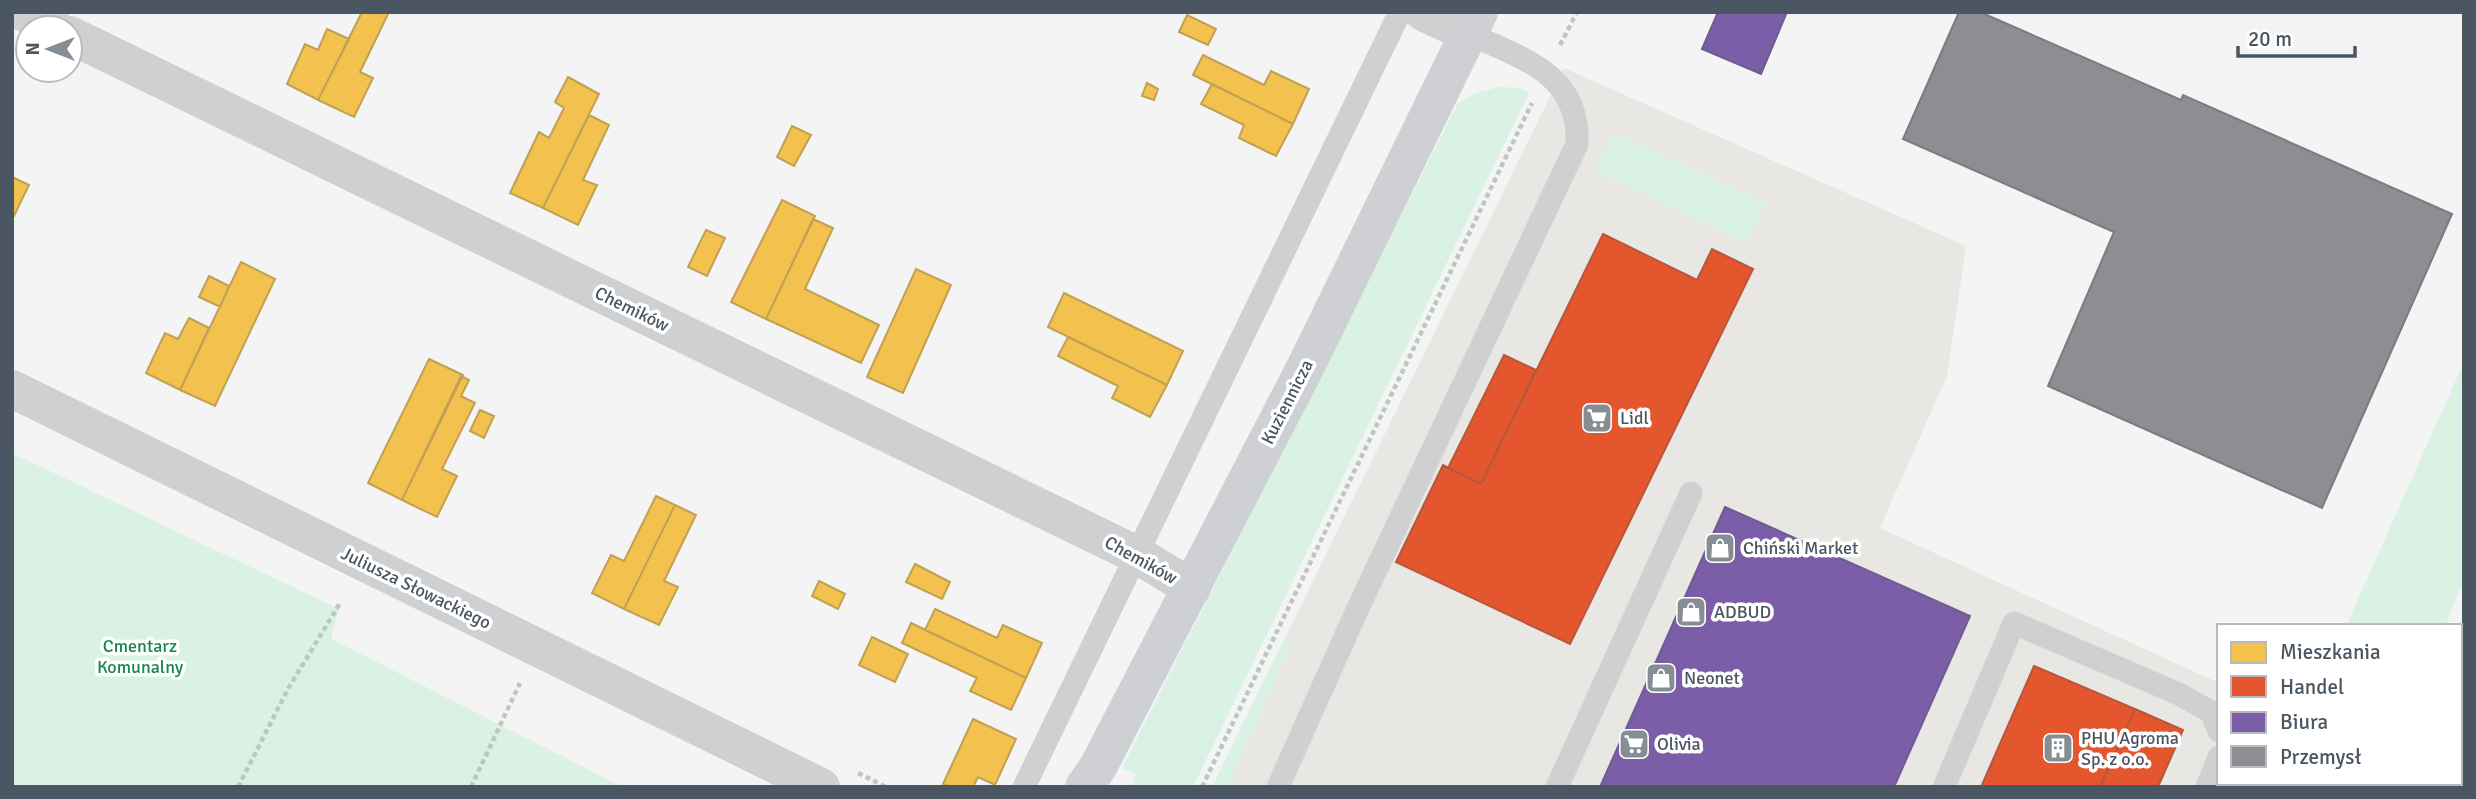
<svg xmlns="http://www.w3.org/2000/svg" width="2476" height="799" font-family="Signika,sans-serif">
<rect width="100%" height="100%" fill="#f4f4f4"/>
<path fill="#e8e7e3" d="M 1564,68 L 1966,246 L 1947,376 L 1880,528 L 2219,683 L 2219,783 L 2277,783 L 2275,787 L 1212,787 Z"/>
<path fill="#d9f2e3" d="M 1498,87 L 1519,88 L 1529,93 L 1193,787 L 1132,787 L 1136,773 L 1122,768 L 1458,103 L 1473,94 Z
M 1618,135 L 1766,203 L 1747,243 L 1595,171 L 1611,137 Z
M 2464,362 L 2464,579 L 2445,626 L 2346,626 Z
M 12,453 L 339,609 L 331,639 L 623,787 L 12,787 Z
M 1284,640 L 1291,644 L 1228,787 L 1212,787 Z"/>
<path fill="#f2c14e" stroke="#c0a154" stroke-width="2" d="M 362,12 L 389,12 L 360,72 L 373,78 L 354,117 L 318,100 Z
M 1187,15 L 1216,29 L 1208,45 L 1179,32 Z
M 327,29 L 349,39 L 318,100 L 287,84 L 305,44 L 318,50 Z
M 1203,55 L 1264,85 L 1271,71 L 1309,89 L 1293,124 L 1193,75 Z
M 568,77 L 599,94 L 543,208 L 510,193 L 539,132 L 549,138 L 564,108 L 555,102 Z
M 1147,83 L 1158,89 L 1154,100 L 1142,96 Z
M 1212,84 L 1293,124 L 1276,156 L 1239,138 L 1244,125 L 1201,104 Z
M 589,115 L 609,125 L 583,180 L 597,185 L 578,225 L 543,208 Z
M 792,126 L 811,135 L 794,166 L 777,157 Z
M 12,177 L 29,185 L 12,220 Z
M 782,200 L 815,216 L 766,319 L 731,302 Z
M 813,219 L 833,228 L 805,289 L 879,325 L 861,363 L 766,319 Z
M 706,230 L 725,238 L 707,276 L 688,267 Z
M 241,262 L 275,279 L 215,406 L 180,390 Z
M 916,269 L 951,285 L 903,393 L 867,377 Z
M 209,276 L 229,286 L 220,307 L 199,297 Z
M 1064,293 L 1183,351 L 1167,385 L 1048,327 Z
M 189,318 L 209,328 L 180,390 L 146,373 L 165,333 L 178,339 Z
M 1068,337 L 1167,385 L 1150,417 L 1112,398 L 1118,386 L 1058,356 Z
M 429,359 L 463,375 L 402,500 L 368,483 Z
M 461,376 L 469,380 L 461,396 L 475,403 L 442,469 L 457,476 L 437,517 L 402,500 Z
M 480,410 L 494,416 L 484,438 L 470,431 Z
M 656,496 L 675,505 L 624,609 L 592,593 L 611,555 L 624,561 Z
M 675,505 L 696,515 L 664,581 L 678,587 L 659,625 L 624,609 Z
M 915,564 L 950,582 L 942,599 L 906,582 Z
M 819,581 L 845,594 L 838,609 L 812,596 Z
M 935,609 L 997,638 L 1003,625 L 1042,643 L 1026,678 L 925,630 Z
M 911,623 L 1026,678 L 1011,710 L 970,691 L 977,678 L 902,643 Z
M 872,637 L 908,654 L 895,682 L 859,665 Z
M 973,719 L 1016,739 L 995,785 L 978,777 L 973,787 L 950,787 L 943,784 Z"/>
<path fill="#e4572e" stroke="#b6573d" stroke-width="2" d="M 1603,234 L 1697,280 L 1712,249 L 1753,269 L 1570,644 L 1396,562 L 1443,465 L 1481,484 Z
M 1504,355 L 1536,370 L 1481,484 L 1448,468 Z
M 2034,666 L 2135,709 L 2100,787 L 1981,787 Z
M 2135,709 L 2183,730 L 2158,787 L 2100,787 Z"/>
<path fill="#7b5ea7" stroke="#6c5c92" stroke-width="2" d="M 1718,12 L 1787,12 L 1761,74 L 1702,49 Z
M 1725,507 L 1970,616 L 1894,787 L 1600,787 Z"/>
<path fill="#8d8d92" stroke="#797c83" stroke-width="2" d="M 1959,12 L 1980,12 L 2181,100 L 2183,95 L 2452,214 L 2322,508 L 2048,386 L 2114,232 L 1903,139 Z"/>
<g fill="none" stroke-linecap="round" stroke-linejoin="round">
<path stroke="#bcc7c4" stroke-width="4.5" stroke-dasharray="5 3.5" stroke-linecap="butt" d="M 1560,45 L 1577,12
M 858,773 L 886,787
M 238,787 L 288,689 L 340,603
M 471,787 L 520,683
M 1202,787 L 1532,103"/>
<path stroke="#ced0d2" stroke-width="23" d="M 1024,787 L 1400,12
M 1278,787 L 1358,608 L 1577,144 C 1580,73 1522,59 1468,33
M 1557,787 L 1691,493
M 1944,787 L 2014,623 L 2179,694 L 2211,712 L 2219,731
M 2207,787 L 2219,757"/>
<path stroke="#ced0d2" stroke-width="38" d="M 23,12 L 55,28
M 1423,12 L 1468,33
M 70,35 L 1137,555 L 1192,588"/>
<path stroke="#ced0d2" stroke-width="38" d="M 12,389 L 821,787"/>
<path stroke="#ced0d4" stroke-width="38" d="M 1084,787 L 1098,767 L 1306,366 L 1479,12"/>
</g>
<defs>
<g id="supermarket-square" transform="scale(1.575)"><rect x="-9" y="-9" width="18" height="18" rx="4" fill="#868d94" stroke="#fff"/><path d="M-6-5.5h2.5l.6 2H6L4.5 2H-2.5L-4.4-4H-6ZM-1.5 3.2a1.3 1.3 0 1 0 .1 0ZM3 3.2a1.3 1.3 0 1 0 .1 0Z" fill="#fff"/></g>
<g id="shop-square" transform="scale(1.575)"><rect x="-9" y="-9" width="18" height="18" rx="4" fill="#868d94" stroke="#fff"/><path d="M-5-2.5h2.3a2.7 3.5 0 0 1 5.4 0H5L5.5 6h-11ZM-1.5-2.5h3a1.5 2.3 0 0 0-3 0Z" fill="#fff"/></g>
<g id="building-square" transform="scale(1.575)"><rect x="-9" y="-9" width="18" height="18" rx="4" fill="#868d94" stroke="#fff"/><path d="M-4-6H4V6H1V3H-1V6H-4ZM-2.5-4.3h1.7v1.8h-1.7ZM.8-4.3h1.7v1.8H.8ZM-2.5-1h1.7V.8h-1.7ZM.8-1h1.7V.8H.8Z" fill="#fff"/></g>
</defs>
<g fill-rule="evenodd">
<use href="#supermarket-square" x="1597" y="418"/>
<use href="#shop-square" x="1720" y="548"/>
<use href="#shop-square" x="1691" y="612"/>
<use href="#shop-square" x="1661" y="678"/>
<use href="#supermarket-square" x="1634" y="744"/>
<use href="#building-square" x="2058" y="748"/>
</g>
<g text-anchor="middle" stroke-width="7" stroke-linejoin="round" paint-order="stroke">
<g font-size="18" fill="#4a5661" stroke="#fff">
<text transform="translate(632 309) rotate(26)" y="6">Chemików</text>
<text transform="translate(1287 402) rotate(-63)" y="6">Kuziennicza</text>
<text transform="translate(1141 560) rotate(29)" y="6">Chemików</text>
<text transform="translate(416 588) rotate(26)" y="6">Juliusza Słowackiego</text>
</g>
<g font-size="18" fill="#4a5661" stroke="#fff" text-anchor="start">
<text x="1620" y="424">Lidl</text>
<text x="1743" y="554">Chiński Market</text>
<text x="1714" y="618">ADBUD</text>
<text x="1684" y="684">Neonet</text>
<text x="2081" y="744">PHU Agroma<tspan x="2081" dy="21">Sp. z o.o.</tspan></text>
<text x="1657" y="750">Olivia</text>
</g>
<g font-size="18" fill="#17864f" stroke="#fff">
<text x="140" y="652">Cmentarz<tspan x="140" dy="21">Komunalny</tspan></text>
</g>
</g>
<rect width="2476" height="799" fill="none" stroke="#4a5661" stroke-width="28"/>
<rect x="2217" y="624" width="245" height="161" fill="#ffffff" stroke="#b7bbc0" stroke-width="2"/>
<rect x="2231" y="642" width="35" height="21" fill="#f2c14e" stroke="#b7bbc0" stroke-width="2"/>
<text x="2280" y="659" font-size="21" fill="#4a5661">Mieszkania</text>
<rect x="2231" y="676" width="35" height="21" fill="#e4572e" stroke="#b7bbc0" stroke-width="2"/>
<text x="2280" y="694" font-size="21" fill="#4a5661">Handel</text>
<rect x="2231" y="712" width="35" height="21" fill="#7b5ea7" stroke="#b7bbc0" stroke-width="2"/>
<text x="2280" y="729" font-size="21" fill="#4a5661">Biura</text>
<rect x="2231" y="746" width="35" height="21" fill="#8d8d92" stroke="#b7bbc0" stroke-width="2"/>
<text x="2280" y="764" font-size="21" fill="#4a5661">Przemysł</text>
<g transform="translate(49 49) rotate(270)"><circle r="33" fill="#ffffff" stroke="#b7bbc0" stroke-width="2"/>
<path d="M0-5L12 26L0 18L-12 26Z" fill="#868d94"/>
<text y="-10" font-size="19" font-weight="bold" text-anchor="middle" fill="#4a5661">N</text>
</g>
<path d="M2238 46v10h117v-10" fill="none" stroke="#4a5661" stroke-width="3.5"/>
<text x="2248" y="46" font-size="21" fill="#4a5661" stroke="#ffffff" stroke-width="5" paint-order="stroke">20 m</text>
</svg>
